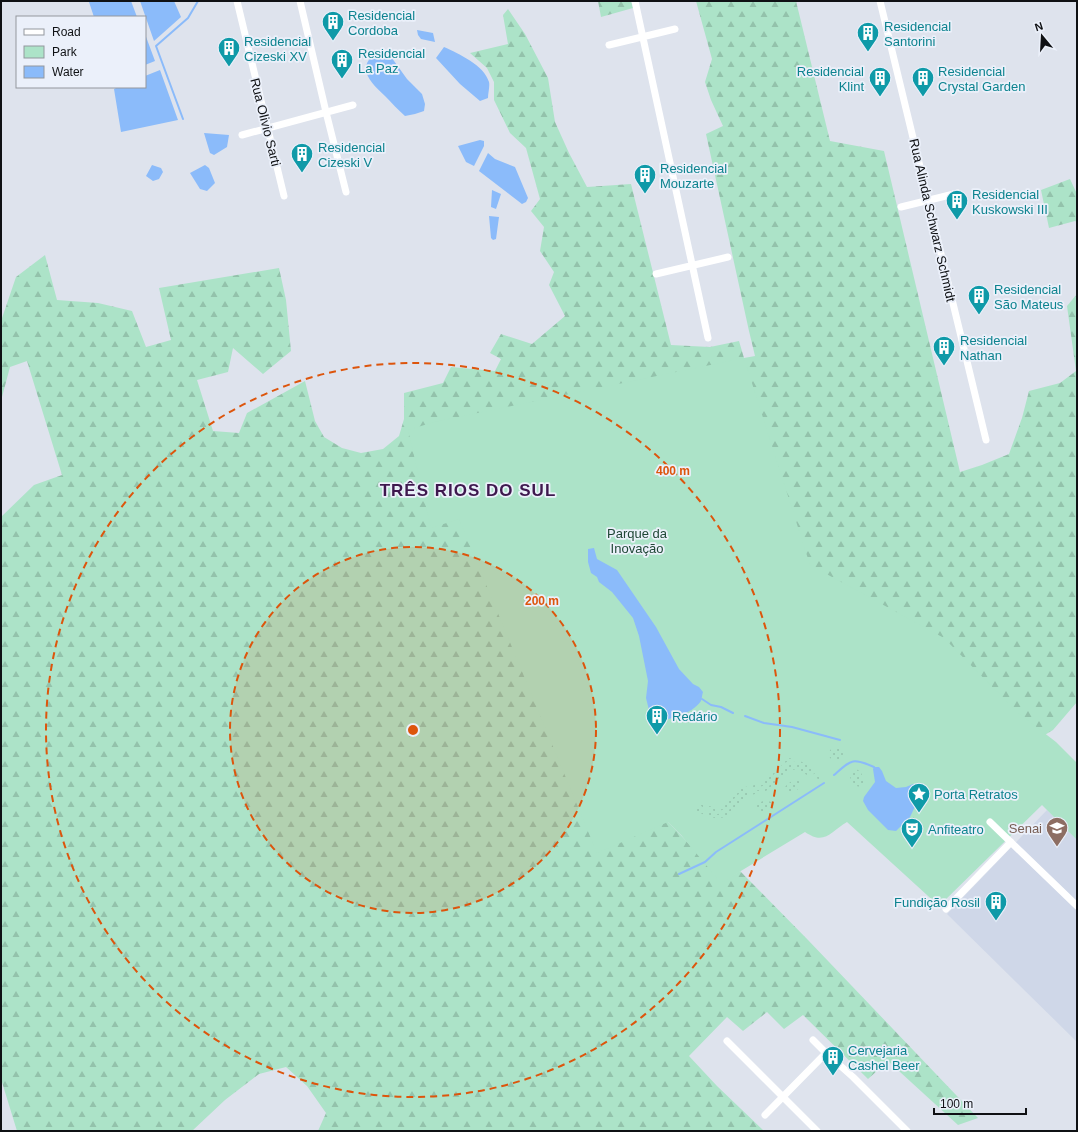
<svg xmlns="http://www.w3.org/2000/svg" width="1078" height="1132" font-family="Helvetica,sans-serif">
<defs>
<pattern id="forest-firs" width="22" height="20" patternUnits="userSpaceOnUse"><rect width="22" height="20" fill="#ace3c8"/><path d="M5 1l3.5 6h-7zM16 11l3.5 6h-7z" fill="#93c2ab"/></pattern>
<pattern id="garden-dots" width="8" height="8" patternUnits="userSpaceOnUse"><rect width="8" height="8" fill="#ace3c8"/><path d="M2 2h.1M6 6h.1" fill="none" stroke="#93c2ab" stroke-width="1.8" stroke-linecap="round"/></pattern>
</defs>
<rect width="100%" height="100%" fill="#dee3ed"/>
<path fill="#cfd7e8" d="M 1047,810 L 1077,840 L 1077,1042 L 947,914 Z"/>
<path fill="url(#forest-firs)" d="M 598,1 L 631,1 L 633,8 L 601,17 Z
M 696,1 L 796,1 L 830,141 L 884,151 L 960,472 L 982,465 L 1009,454 L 1022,418 L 1029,391 L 1060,383 L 1076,371 L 1067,306 L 1077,294 L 1077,702 L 1053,730 L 1012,755 L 647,800 L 693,848 L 721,882 L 740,871 L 808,940 L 978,1118 L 958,1125 L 888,1061 L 868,1079 L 803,1015 L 784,1029 L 767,1012 L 743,1031 L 727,1017 L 689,1056 L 717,1086 L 764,1131 L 318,1131 L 326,1113 L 307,1086 L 286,1067 L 259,1074 L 225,1100 L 192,1131 L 17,1131 L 1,1079 L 1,517 L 34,485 L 62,475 L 27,361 L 10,367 L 2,397 L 1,398 L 1,321 L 16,277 L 45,255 L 57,300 L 98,303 L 132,311 L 146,347 L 171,340 L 159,288 L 279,268 L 286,300 L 291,351 L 263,374 L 233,348 L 228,372 L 197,380 L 213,431 L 239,433 L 247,413 L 305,381 L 315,421 L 324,437 L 342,448 L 361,453 L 383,449 L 399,436 L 404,419 L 404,393 L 443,383 L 451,367 L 495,371 L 501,359 L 490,353 L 501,334 L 532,344 L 565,316 L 549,285 L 554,272 L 540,251 L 544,227 L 531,211 L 540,199 L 526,148 L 510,133 L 494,100 L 494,82 L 487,68 L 470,53 L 508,44 L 503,15 L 508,9 L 525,34 L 548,78 L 555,122 L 569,153 L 587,187 L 631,184 L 671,345 L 710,347 L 739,341 L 744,358 L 755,356 L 749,331 L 706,134 L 723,126 L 711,100 L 705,82 L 712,59 Z
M 1070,179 L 1077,194 L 1077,222 L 1075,221 L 1049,228 L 1041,190 Z"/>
<path fill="#ace3c8" d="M 744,358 L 810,565 L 944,638 L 1017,712 L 1056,742 L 1077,763 L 1077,840 L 1042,805 L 939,906 L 847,822 C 831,831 825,846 805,832 L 721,883 L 681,835 L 668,822 L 597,853 L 459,519 L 431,528 L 408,430 L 434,422 Z"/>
<path fill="url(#garden-dots)" d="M829 754a7 7 0 1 1 14 0a7 7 0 1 1-14 0Z
M 786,758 C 800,758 808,766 820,774 L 819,775 C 816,774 811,773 808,770 C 803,767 801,761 793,761 C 780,760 775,776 766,784 C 760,789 750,787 743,791 C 731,798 727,816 711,810 C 707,809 703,808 700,805 L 703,802 L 706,805 L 719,809 L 724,807 L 732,795 L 740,789 L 745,787 L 760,784 L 775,769 L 780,762 Z
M 793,763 L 800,765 L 806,772 L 819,777 L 819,779 C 815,778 811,777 807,775 C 803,773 798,768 793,770 C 782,772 777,783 769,789 C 762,794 753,793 746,798 C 739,802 736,808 731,813 C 721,823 706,816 696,811 L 695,807 L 696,805 C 705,812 719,819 730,809 C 735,804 739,797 745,793 C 753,789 761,792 769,786 C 777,778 782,765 793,763 Z
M 853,769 C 860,768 864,776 864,783 L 861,787 L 856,786 L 851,780 L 849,773 Z
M 794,780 L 798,780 C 804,788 794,794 786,793 L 784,790 C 785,785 790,782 794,780 Z
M 766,800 L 771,802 L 771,806 C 768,811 765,814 759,813 L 756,808 L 758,803 Z
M 913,816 L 915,822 L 914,826 L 908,830 L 903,829 Z"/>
<path fill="#8bbbfa" d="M 91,1 L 131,1 L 137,17 L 94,17 L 89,2 Z
M 140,1 L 174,1 L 181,17 L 154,41 Z
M 417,30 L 433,33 L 435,42 L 421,39 L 418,35 Z
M 145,34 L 155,61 L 145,65 Z
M 444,47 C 459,54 484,65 489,82 C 490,86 488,93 488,98 L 480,101 L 460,84 L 436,58 Z
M 378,52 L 384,52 L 389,54 L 407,79 L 422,94 L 425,104 L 424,111 L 415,114 L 405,116 C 398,110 392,103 385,96 C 371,83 354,67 378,52 Z
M 160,70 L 178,120 L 121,132 L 114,89 L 118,87 L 145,87 L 145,76 Z
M 204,133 L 229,135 L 227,147 L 214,155 L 210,153 Z
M 480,140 L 484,141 L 484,146 L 474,166 L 466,162 L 458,146 Z
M 488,153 L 495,159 L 515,167 L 528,198 L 526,202 L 522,204 L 479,171 Z
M 152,165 L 161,168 L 163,172 L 159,179 L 153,181 L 146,176 Z
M 205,165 L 209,168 L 215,183 L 207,191 L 200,189 L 190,173 Z
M 492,190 L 501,194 L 496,209 L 491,207 Z
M 489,216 L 499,217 L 496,239 L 493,240 L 491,238 Z
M 594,548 L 597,559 L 617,570 L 656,627 L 679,669 L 693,684 L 699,687 L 703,692 C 702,695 702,698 701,701 C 691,715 671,718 657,722 L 650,714 L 646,698 L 648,681 L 639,636 L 633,618 L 612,592 L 599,582 L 597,577 L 591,573 L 588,562 L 588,549 Z
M 874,767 L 879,767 L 882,771 L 886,781 L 896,788 L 906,787 L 913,784 L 919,787 L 923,790 L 910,817 L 896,831 L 888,830 L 868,810 L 863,801 L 864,797 L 875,782 L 873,769 Z"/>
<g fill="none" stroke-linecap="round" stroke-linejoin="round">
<path stroke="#8bbbfa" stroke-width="2" d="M 183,119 L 156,46 L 188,18 L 198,1
M 702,699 L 711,705 L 721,707 L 733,713
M 745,716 L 764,723 L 792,727 L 840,740
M 834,775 C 851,760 852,757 874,767
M 679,874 L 705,862 L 716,852 L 824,783"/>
<path stroke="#fff" stroke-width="7" d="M 237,1 L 284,196
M 300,1 L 326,112 L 346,192
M 635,1 L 708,338
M 880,1 L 986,440
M 609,45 L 675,29
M 242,135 L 353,105
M 901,207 L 958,193
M 656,274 L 728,257
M 990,822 L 1077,906
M 946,909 L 1011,842
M 813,1040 L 826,1053 L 853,1077 L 907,1131
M 727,1041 L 817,1131
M 765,1115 L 826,1053"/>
</g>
<circle cx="413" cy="730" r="183" fill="#dd550c" fill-opacity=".12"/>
<g fill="none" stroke="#dd550c" stroke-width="2" stroke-dasharray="7 5">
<circle cx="413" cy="730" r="183"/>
<circle cx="413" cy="730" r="367"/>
</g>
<defs>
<g id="building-pin" transform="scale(1.15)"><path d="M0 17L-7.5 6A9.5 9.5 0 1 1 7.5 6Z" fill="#0f9aa8" stroke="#ebf0fa"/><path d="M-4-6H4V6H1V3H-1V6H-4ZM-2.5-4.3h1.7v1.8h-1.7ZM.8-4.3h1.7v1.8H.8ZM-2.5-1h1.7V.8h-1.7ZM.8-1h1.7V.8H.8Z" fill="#fff"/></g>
<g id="sight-pin" transform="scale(1.15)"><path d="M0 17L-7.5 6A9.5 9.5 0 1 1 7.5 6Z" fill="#0f9aa8" stroke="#ebf0fa"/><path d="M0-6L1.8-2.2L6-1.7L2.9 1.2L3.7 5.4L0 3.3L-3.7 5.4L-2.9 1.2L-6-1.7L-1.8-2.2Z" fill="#fff"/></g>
<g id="school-pin" transform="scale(1.15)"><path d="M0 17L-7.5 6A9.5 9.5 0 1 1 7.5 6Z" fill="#8d6e63" stroke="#ebf0fa"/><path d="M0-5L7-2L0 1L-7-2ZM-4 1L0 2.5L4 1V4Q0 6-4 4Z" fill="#fff"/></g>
<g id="theatre-pin" transform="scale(1.15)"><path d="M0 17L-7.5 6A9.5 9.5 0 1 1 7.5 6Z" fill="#0f9aa8" stroke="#ebf0fa"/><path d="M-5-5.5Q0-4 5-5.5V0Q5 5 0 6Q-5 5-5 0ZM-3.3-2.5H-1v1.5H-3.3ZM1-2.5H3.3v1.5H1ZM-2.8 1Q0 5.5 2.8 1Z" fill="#fff"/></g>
</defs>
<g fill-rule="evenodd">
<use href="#building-pin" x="333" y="22"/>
<use href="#building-pin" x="868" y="33"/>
<use href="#building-pin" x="229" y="48"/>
<use href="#building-pin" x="342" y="60"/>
<use href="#building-pin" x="880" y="78"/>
<use href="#building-pin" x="923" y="78"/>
<use href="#building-pin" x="302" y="154"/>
<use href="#building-pin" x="645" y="175"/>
<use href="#building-pin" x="957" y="201"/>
<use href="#building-pin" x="979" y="296"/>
<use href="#building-pin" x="944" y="347"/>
<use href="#building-pin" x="657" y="716"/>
<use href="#sight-pin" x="919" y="794"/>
<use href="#school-pin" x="1057" y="828"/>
<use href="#theatre-pin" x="912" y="829"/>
<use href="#building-pin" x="996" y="902"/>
<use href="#building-pin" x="833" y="1057"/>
</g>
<g text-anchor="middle" stroke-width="3.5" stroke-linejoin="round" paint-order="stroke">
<g font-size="13" fill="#0d838f" stroke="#ebf0fa" text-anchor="start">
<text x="348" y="20">Residencial<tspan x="348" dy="15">Cordoba</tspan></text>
<text x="884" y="31">Residencial<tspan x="884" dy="15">Santorini</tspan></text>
<text x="244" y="46">Residencial<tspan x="244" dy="15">Cizeski XV</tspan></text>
<text x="358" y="58">Residencial<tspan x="358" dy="15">La Paz</tspan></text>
<text x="864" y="76" text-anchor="end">Residencial<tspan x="864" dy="15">Klint</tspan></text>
<text x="938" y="76">Residencial<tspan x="938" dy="15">Crystal Garden</tspan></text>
<text x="318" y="152">Residencial<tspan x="318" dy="15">Cizeski V</tspan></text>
<text x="660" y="173">Residencial<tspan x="660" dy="15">Mouzarte</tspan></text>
<text x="972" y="199">Residencial<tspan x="972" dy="15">Kuskowski III</tspan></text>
<text x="994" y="294">Residencial<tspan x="994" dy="15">São Mateus</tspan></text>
<text x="960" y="345">Residencial<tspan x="960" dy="15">Nathan</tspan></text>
<text x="672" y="721">Redário</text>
<text x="934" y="799">Porta Retratos</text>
<text x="928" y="834">Anfiteatro</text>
<text x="980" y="907" text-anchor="end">Fundição Rosil</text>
<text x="848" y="1055">Cervejaria<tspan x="848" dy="15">Cashel Beer</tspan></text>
</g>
<g font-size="13" fill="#0f1114" stroke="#ebf0fa">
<text transform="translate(266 122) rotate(76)" y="5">Rua Olivio Sarti</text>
<text transform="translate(933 220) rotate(77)" y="5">Rua Alinda Schwarz Schmidt</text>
</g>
<g font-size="13" fill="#1f4736" stroke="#ebf0fa">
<text x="637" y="538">Parque da<tspan x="637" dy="15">Inovação</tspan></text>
</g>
<g font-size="13" fill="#785e54" stroke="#ebf0fa" text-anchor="end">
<text x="1042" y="833">Senai</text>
</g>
<g font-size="17" font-weight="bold" letter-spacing="1" fill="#3e184e" stroke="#ebf0fa">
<text x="468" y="496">TRÊS RIOS DO SUL</text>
</g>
</g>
<circle cx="413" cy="730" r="6" fill="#dd550c" stroke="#ebf0fa" stroke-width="2"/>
<g font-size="12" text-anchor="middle" font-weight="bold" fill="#dd550c" stroke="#ebf0fa" stroke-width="3.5" stroke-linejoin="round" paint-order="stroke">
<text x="673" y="475">400 m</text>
<text x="542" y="605">200 m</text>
</g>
<rect width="1078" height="1132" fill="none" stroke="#0f1114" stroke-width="4"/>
<rect x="16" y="16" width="130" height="72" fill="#ebf0fa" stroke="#93979e"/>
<rect x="24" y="29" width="20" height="6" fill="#ffffff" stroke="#93979e"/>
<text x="52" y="36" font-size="12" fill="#0f1114">Road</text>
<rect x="24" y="46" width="20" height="12" fill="#ace3c8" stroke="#93979e"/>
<text x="52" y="56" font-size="12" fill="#0f1114">Park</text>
<rect x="24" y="66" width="20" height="12" fill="#8bbbfa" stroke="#93979e"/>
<text x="52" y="76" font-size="12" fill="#0f1114">Water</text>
<g transform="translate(1042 36) rotate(342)" stroke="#ebf0fa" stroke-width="3" paint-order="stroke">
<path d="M0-3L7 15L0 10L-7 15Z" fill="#0f1114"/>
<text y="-6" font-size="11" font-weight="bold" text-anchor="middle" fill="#0f1114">N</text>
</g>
<path d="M934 1108v6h92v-6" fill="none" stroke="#0f1114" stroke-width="2"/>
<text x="940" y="1108" font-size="12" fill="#0f1114" stroke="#ebf0fa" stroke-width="3" paint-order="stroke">100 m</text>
</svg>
